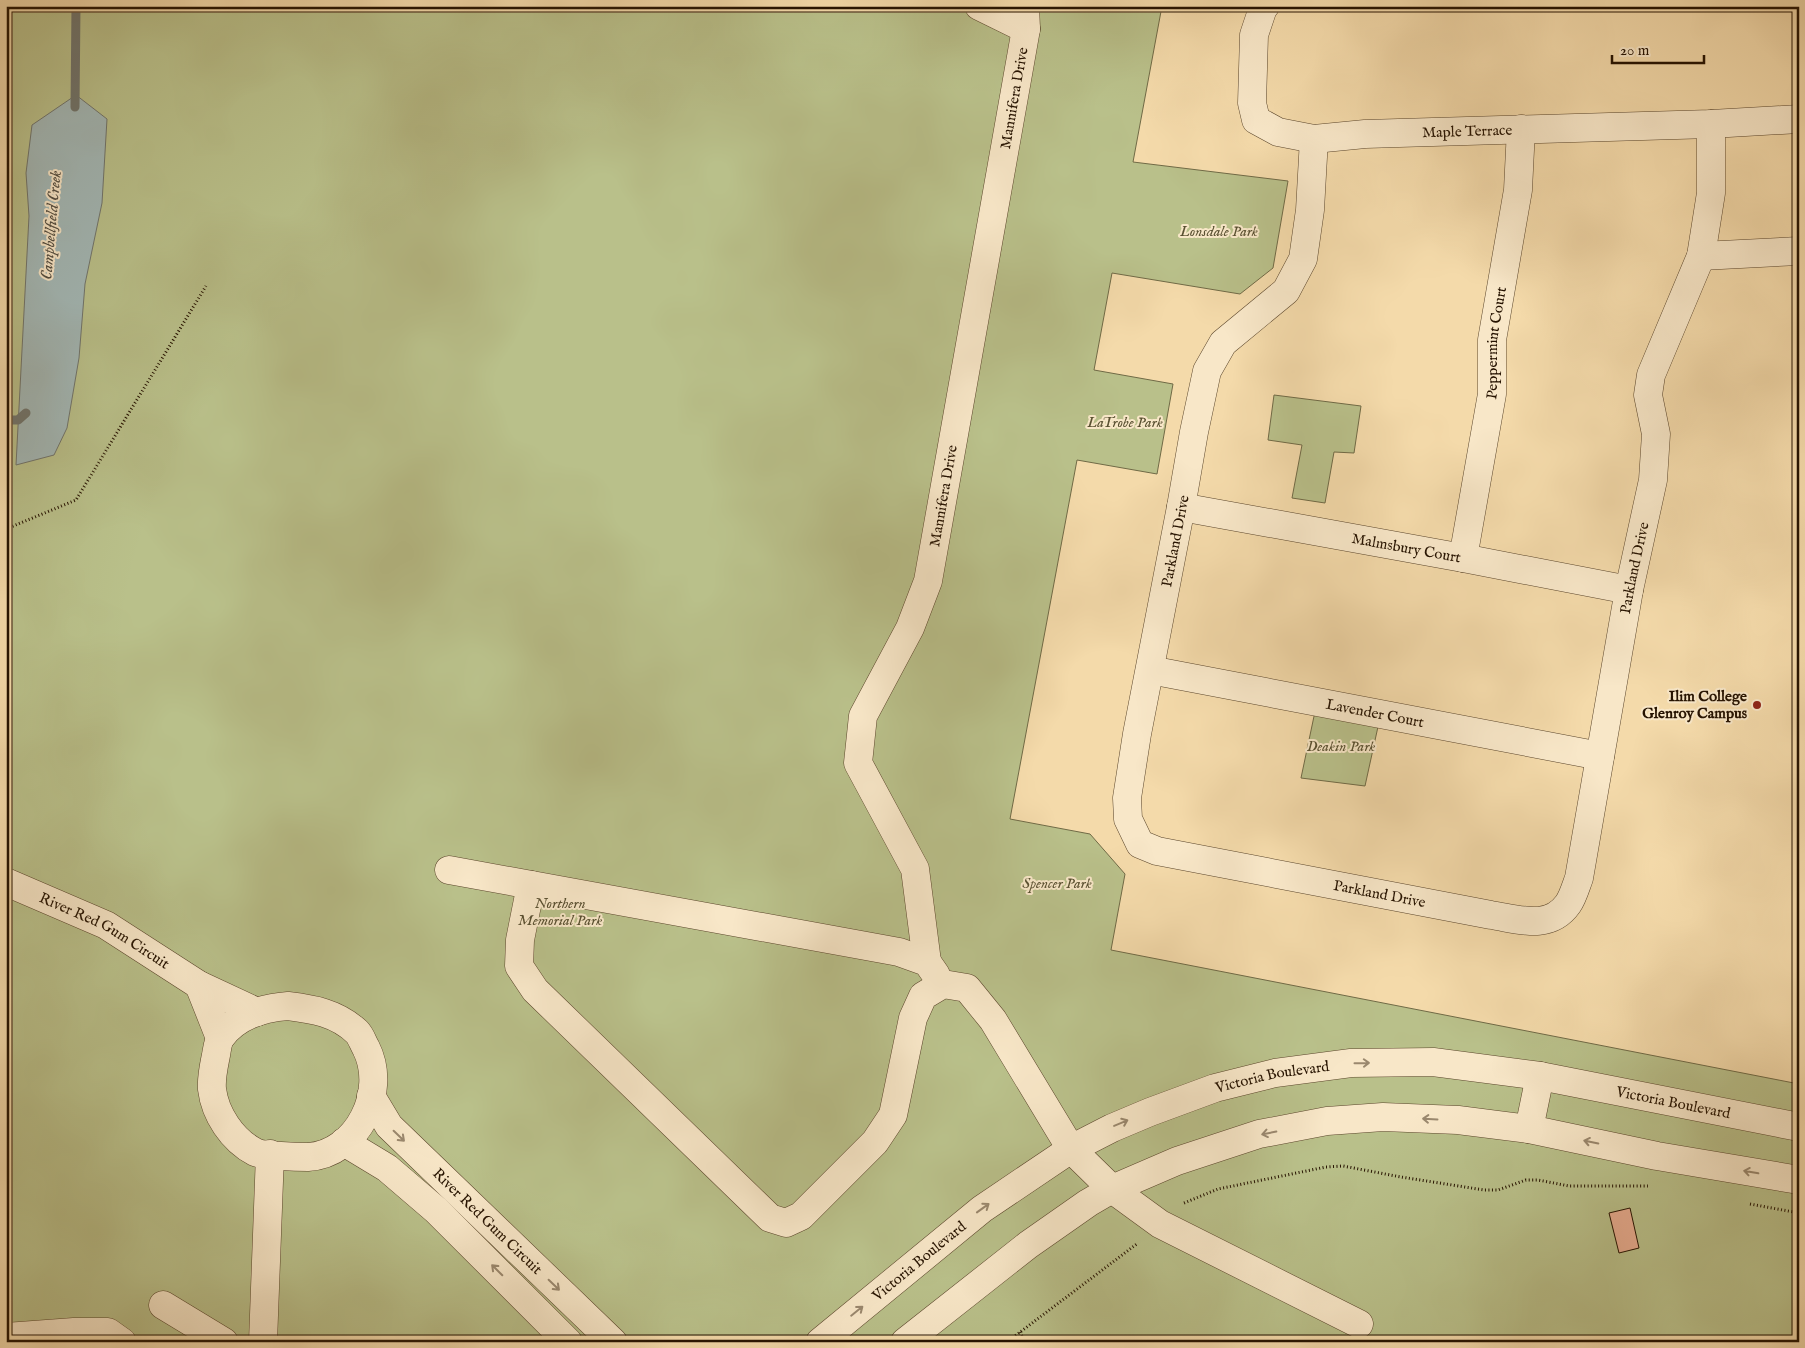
<svg xmlns="http://www.w3.org/2000/svg" width="1805" height="1348" font-family="'IM FELL English',serif">
<rect width="100%" height="100%" fill="#f4daaa"/>
<filter id="stains"><feTurbulence type="fractalNoise" baseFrequency=".004" numOctaves="4"/><feColorMatrix values="0 0 0 0 .2 0 0 0 0 .09 0 0 0 0 .02 0 0 0 .5 -.17"/></filter>
<radialGradient id="worn" r=".72"><stop offset=".6" stop-color="#630" stop-opacity="0"/><stop offset="1" stop-color="#630" stop-opacity=".3"/></radialGradient>
<path fill="#b9c08a" stroke="#706a46" d="M 6,6 L 1162,6 L 1133,162 L 1288,181 L 1273,268 L 1240,294 L 1112,273 L 1094,370 L 1173,384 L 1157,474 L 1077,460 L 1010,819 L 1090,834 L 1125,874 L 1111,950 L 1799,1084 L 1799,1342 L 6,1342 Z
M 1274,395 L 1361,406 L 1354,453 L 1334,452 L 1325,503 L 1292,498 L 1302,445 L 1268,440 Z
M 1317,702 L 1381,713 L 1365,786 L 1301,778 Z"/>
<path fill="#a2b7b5" stroke="#70756d" d="M 76,95 L 107,119 L 102,203 L 85,284 L 79,358 L 67,428 L 54,455 L 16,465 L 29,216 L 26,173 L 32,125 Z"/>
<g fill="none" stroke-linecap="round" stroke-linejoin="round">
<path stroke="#70756d" stroke-width="9" d="M 75,107 L 76,6
M 6,420 L 18,420 L 26,413"/>
</g>
<path fill="#e8ad91" stroke="#261301" d="M 1630,1208 L 1639,1248 L 1619,1253 L 1609,1213 Z"/>
<g fill="none" stroke-linecap="round" stroke-linejoin="round">
<g stroke="#5a452b" stroke-width="29">
<g id="minor">
<path d="M 979,6 L 1026,29"/>
<path id="s1" d="M 1265,6 L 1263,8 L 1254,35 L 1252,103 L 1256,120 L 1278,132 L 1314,139 L 1365,134 L 1711,124 L 1799,119"/>
<path id="s2" d="M 1314,139 L 1310,210 L 1303,259 L 1286,291 L 1223,343 L 1207,371 L 1194,432 L 1181,507 L 1137,734 L 1127,798 L 1128,819 L 1140,844 L 1157,851 L 1491,915 C 1518,919 1549,931 1568,904 C 1573,897 1576,886 1579,878 L 1629,590 L 1653,480 L 1656,434 L 1648,395 L 1651,375 L 1701,256 L 1711,193 L 1711,124"/>
<path d="M 1701,256 L 1799,251"/>
<path id="s3" d="M 1181,507 L 1463,558 L 1629,590"/>
<path id="s4" d="M 1463,558 L 1492,394 L 1492,340 L 1518,190 L 1521,129"/>
<path id="s5" d="M 1150,670 L 1600,756"/>
<path d="M 449,870 L 899,952 L 927,962 L 936,975"/>
<path id="s6" d="M 6,882 L 106,925 L 199,985 L 257,1012"/>
<path d="M 531,885 L 520,940 L 519,966 L 535,990 L 770,1218 L 786,1223 L 801,1216 L 875,1142 L 893,1115 L 913,1018 L 923,996 L 943,984 L 967,988 L 993,1020 L 1071,1149 L 1112,1189 L 1160,1224 L 1359,1324"/>
<path id="s7" d="M 927,962 L 915,869 L 858,763 L 863,716 L 910,628 L 928,581 L 1026,29 L 1025,6"/>
<path d="M 199,985 L 220,1038"/>
<path d="M 288,1006 C 313,1009 337,1013 357,1032 C 361,1036 363,1043 366,1048 C 388,1091 358,1154 308,1157 C 298,1157 263,1156 255,1152 C 232,1140 215,1114 212,1089 C 211,1078 214,1065 216,1055 C 217,1049 218,1041 221,1037 C 237,1015 262,1008 288,1006 Z"/>
<path id="s8" d="M 371,1096 L 389,1126 L 613,1342"/>
<path d="M 1529,1129 L 1540,1076"/>
<path d="M 344,1142 L 387,1168 L 436,1210 L 568,1342"/>
<path d="M 163,1305 L 224,1342"/>
<path d="M 6,1337 L 74,1332 L 108,1332 L 122,1342"/>
<path d="M 263,1342 L 270,1154"/>
<path id="s9" d="M 820,1342 L 982,1209 L 1071,1149 L 1112,1128 L 1150,1112 L 1215,1088 L 1275,1073 L 1351,1063 L 1433,1062 L 1540,1076 L 1799,1127"/>
<path d="M 905,1342 L 1028,1245 L 1088,1203 L 1112,1189 L 1177,1161 L 1259,1134 L 1327,1121 L 1383,1117 L 1458,1120 L 1529,1129 L 1657,1156 L 1799,1180"/>
</g>
</g>
<path stroke="#261301" stroke-width="3" stroke-dasharray="1 2.5" stroke-linecap="butt" d="M 6,529 L 76,500 L 206,286
M 1184,1203 L 1218,1189 L 1326,1167 L 1343,1166 L 1401,1177 L 1484,1190 L 1498,1190 L 1526,1180 L 1538,1180 L 1569,1186 L 1648,1186
M 1750,1204 L 1799,1213
M 1020,1332 L 1025,1342
M 1007,1342 L 1138,1243"/>
<use href="#minor" stroke="#f8e7c8" stroke-width="28"/>
</g>
<defs><path id="oneway-shaft" d="M-6 0H5M1.5-3L5.5 0L1.5 3" fill="none" stroke-width="1.6" stroke-linecap="round" stroke-linejoin="round" transform="scale(1.25)"/></defs>
<g stroke="#9a886e">
<use href="#oneway-shaft" transform="translate(1362 1063) rotate(-1)"/>
<use href="#oneway-shaft" transform="translate(1430 1119) rotate(-177)"/>
<use href="#oneway-shaft" transform="translate(1121 1123) rotate(-23)"/>
<use href="#oneway-shaft" transform="translate(1269 1133) rotate(169)"/>
<use href="#oneway-shaft" transform="translate(399 1136) rotate(44)"/>
<use href="#oneway-shaft" transform="translate(1591 1142) rotate(-168)"/>
<use href="#oneway-shaft" transform="translate(1751 1172) rotate(-170)"/>
<use href="#oneway-shaft" transform="translate(983 1208) rotate(-36)"/>
<use href="#oneway-shaft" transform="translate(497 1270) rotate(-135)"/>
<use href="#oneway-shaft" transform="translate(554 1285) rotate(44)"/>
<use href="#oneway-shaft" transform="translate(857 1311) rotate(-39)"/>
</g>
<circle fill="#8f2418" stroke="#f8e7c8" stroke-width="2" cx="1757" cy="705" r="5"/>
<g text-anchor="middle" stroke-width="4" stroke-linejoin="round" paint-order="stroke">
<g font-size="15" fill="#261301" stroke="#f8e7c8">
<text dy="5" stroke="none"><textPath href="#s7" startOffset="902">Mannifera Drive</textPath></text>
<text dy="5" stroke="none"><textPath href="#s1" startOffset="332">Maple Terrace</textPath></text>
<text dy="5" stroke="none"><textPath href="#s4" startOffset="218">Peppermint Court</textPath></text>
<text dy="5" stroke="none"><textPath href="#s7" startOffset="498">Mannifera Drive</textPath></text>
<text transform="translate(1175 541) rotate(-79)" y="5">Parkland Drive</text>
<text dy="5" stroke="none"><textPath href="#s3" startOffset="229">Malmsbury Court</textPath></text>
<text dy="5" stroke="none"><textPath href="#s2" startOffset="1539">Parkland Drive</textPath></text>
<text dy="5" stroke="none"><textPath href="#s5" startOffset="229">Lavender Court</textPath></text>
<text dy="5" stroke="none"><textPath href="#s2" startOffset="999">Parkland Drive</textPath></text>
<text dy="5" stroke="none"><textPath href="#s6" startOffset="110">River Red Gum Circuit</textPath></text>
<text dy="5" stroke="none"><textPath href="#s9" startOffset="532">Victoria Boulevard</textPath></text>
<text dy="5" stroke="none"><textPath href="#s9" startOffset="938">Victoria Boulevard</textPath></text>
<text dy="5" stroke="none"><textPath href="#s8" startOffset="172">River Red Gum Circuit</textPath></text>
<text dy="5" stroke="none"><textPath href="#s9" startOffset="128">Victoria Boulevard</textPath></text>
</g>
<g font-size="15" font-style="italic" fill="#595031" stroke="#f8e7c8">
<text x="1219" y="236">Lonsdale Park</text>
<text x="1125" y="427">LaTrobe Park</text>
<text x="1341" y="751">Deakin Park</text>
<text x="1057" y="888">Spencer Park</text>
<text x="560" y="908">Northern<tspan x="560" dy="17">Memorial Park</tspan></text>
</g>
<g font-size="15" font-weight="bold" fill="#261301" stroke="#f8e7c8" text-anchor="end">
<text x="1747" y="701">Ilim College<tspan x="1747" dy="17">Glenroy Campus</tspan></text>
</g>
<g font-size="16" font-style="italic" fill="#514c40" stroke="#f8e7c8">
<text transform="translate(50 225) rotate(-85)" y="6">Campbellfield Creek</text>
</g>
</g>
<rect width="1805" height="1348" fill="none" stroke="#f4daaa" stroke-width="25"/>
<rect x="8" y="8" width="1790" height="1333" fill="none" stroke="#261301" stroke-width="2.5"/>
<rect x="12" y="12" width="1780" height="1323" fill="none" stroke="#261301"/>
<path d="M1612 55v8h92v-8" fill="none" stroke="#261301" stroke-width="2.5"/>
<text x="1620" y="55" font-size="15" fill="#261301" stroke="#f8e7c8" stroke-width="4" paint-order="stroke">20 m</text>
<rect width="100%" height="100%" filter="url(#stains)"/>
<rect width="100%" height="100%" fill="url(#worn)"/>
</svg>
